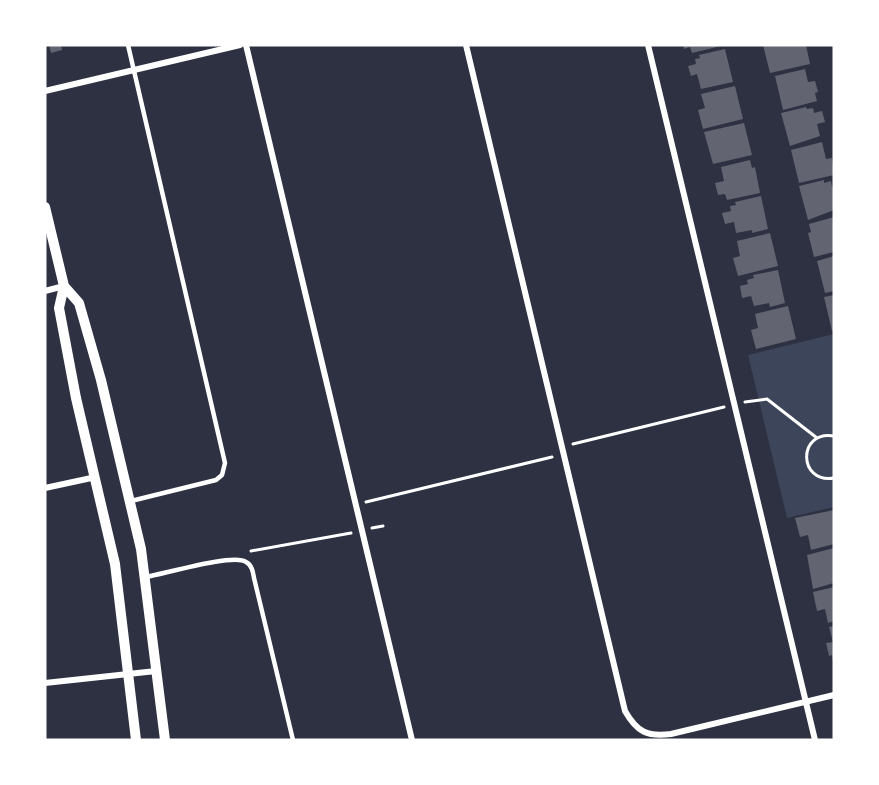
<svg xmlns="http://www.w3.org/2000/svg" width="879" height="785" font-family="Signika,sans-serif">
<rect width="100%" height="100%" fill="#2d3142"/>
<path fill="#3c4559" d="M 834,334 L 834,507 L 787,518 L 748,355 Z"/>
<path fill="#626471" d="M 49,45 L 61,45 L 62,50 L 51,53 Z
M 683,45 L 721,45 L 721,46 L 692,53 L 690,47 L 684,49 Z
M 763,45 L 806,45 L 810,64 L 770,73 Z
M 725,49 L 733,82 L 701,89 L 697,74 L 691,76 L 688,66 L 696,64 L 695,59 L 700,58 L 699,55 Z
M 805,69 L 808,82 L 815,81 L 818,92 L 815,93 L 817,101 L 783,110 L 775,76 Z
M 735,86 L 743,119 L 703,129 L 698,110 L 705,108 L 701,94 Z
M 806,107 L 807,109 L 813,108 L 814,113 L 822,111 L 825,122 L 817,124 L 820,136 L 790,146 L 781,113 Z
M 744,123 L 752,155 L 713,164 L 704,132 Z
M 822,142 L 826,159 L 832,158 L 834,175 L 799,183 L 791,150 Z
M 750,160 L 752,168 L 755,167 L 760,193 L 727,200 L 725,194 L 718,195 L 715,183 L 724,181 L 721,167 Z
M 824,180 L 824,183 L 831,181 L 832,187 L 834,187 L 834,210 L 808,220 L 799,186 Z
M 761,196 L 768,229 L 752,233 L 752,230 L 736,233 L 734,222 L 725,224 L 722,213 L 731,211 L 730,206 L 736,205 L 735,202 Z
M 834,217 L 834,252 L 814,257 L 808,233 L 811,232 L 809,224 Z
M 770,233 L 778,266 L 738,276 L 733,258 L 740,256 L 737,241 Z
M 834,256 L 834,291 L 825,293 L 817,261 Z
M 778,270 L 785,303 L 770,307 L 769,303 L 754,306 L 751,296 L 742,298 L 740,286 L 748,284 L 747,280 L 754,278 L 753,275 Z
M 834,295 L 834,330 L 832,331 L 824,297 Z
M 788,306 L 796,339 L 756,349 L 751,330 L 758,328 L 755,314 Z
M 834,510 L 834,544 L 811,550 L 808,535 L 800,537 L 795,518 Z
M 834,548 L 834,583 L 813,589 L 807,555 Z
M 834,587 L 834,621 L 828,623 L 825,609 L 817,611 L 813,592 Z
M 834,626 L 834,661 L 833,661 L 832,655 L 829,656 L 826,643 L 833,642 L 829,627 Z"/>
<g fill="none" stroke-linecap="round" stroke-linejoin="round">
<path stroke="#fff" stroke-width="3" d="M 745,402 L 767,399 L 817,438
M 834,436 C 797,430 798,484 834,478
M 573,444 L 724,407
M 366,502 L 552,457
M 372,528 L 383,526
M 251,551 L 351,533"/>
<path stroke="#fff" stroke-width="4.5" d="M 128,45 L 225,463 L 222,475 L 216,480 L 131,501
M 146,577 C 164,574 234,553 246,562 C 252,565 253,572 254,578 L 293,740"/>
<path stroke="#fff" stroke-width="6" d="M 246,45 L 412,740
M 466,45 L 625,711 C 637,732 647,737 671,734 L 834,695
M 648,45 L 815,740
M 45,91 L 240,45
M 45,291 L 64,286
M 45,488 L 96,477
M 45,683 L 156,671"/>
<path stroke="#fff" stroke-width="10" d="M 45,207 L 64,286 L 59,308 L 76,398 L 115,564 L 136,740
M 64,286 L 79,303 L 101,380 L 141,549 L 165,740"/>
</g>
<rect width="879" height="785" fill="none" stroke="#ffffff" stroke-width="93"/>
</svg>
